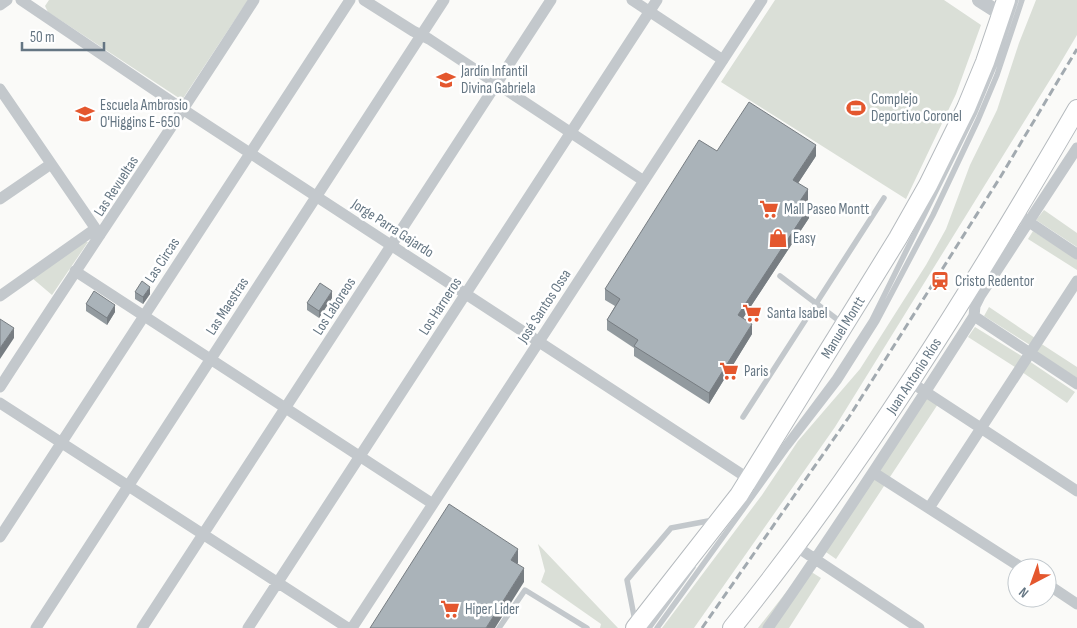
<svg xmlns="http://www.w3.org/2000/svg" width="1077" height="628" font-family="'Sofia Sans Condensed',sans-serif">
<rect width="100%" height="100%" fill="#fafaf8"/>
<path fill="#dadfd7" d="M 49,0 L 248,0 L 182,100 L 48,12 L 45,6 Z
M 775,0 L 944,0 L 981,25 L 956,94 L 906,199 L 721,82 Z
M 1036,0 L 1077,0 L 1077,35 L 1058,67 L 835,427 L 694,628 L 662,628 L 762,495 L 798,441 L 860,369 L 926,265 L 946,229 L 970,165 L 997,110 L 1019,43 Z
M 1044,210 L 1077,233 L 1077,247 L 1036,220 Z
M 1033,231 L 1077,259 L 1077,270 L 1028,239 Z
M 82,241 L 88,242 L 52,295 L 32,278 Z
M 989,307 L 1035,338 L 1030,345 L 984,316 Z
M 975,327 L 1025,358 L 1018,369 L 968,337 Z
M 1040,343 L 1077,367 L 1077,378 L 1035,351 Z
M 1029,361 L 1075,392 L 1067,403 L 1022,372 Z
M 923,393 L 938,404 L 836,559 L 820,548 Z
M 538,544 L 618,628 L 600,628 L 601,624 L 541,582 L 545,571 Z
M 805,568 L 821,578 L 789,628 L 758,628 Z"/>
<g fill="none" stroke-linecap="round" stroke-linejoin="round">
<g stroke="#b5babe" stroke-width="20">
<g id="primary">
<path id="s1" d="M 635,628 L 739,495 L 898,238 L 928,185 L 966,108 L 985,62 L 1006,0"/>
<path id="s2" d="M 732,628 C 862,467 973,288 1077,109"/>
</g>
</g>
<path stroke="#c3c8cc" stroke-width="5.5" d="M 780,276 L 842,323
M 743,417 L 884,198
M 754,486 L 834,379 L 872,320 L 975,112 L 995,64 L 1016,0
M 635,621 L 627,580 L 671,528 L 708,521 L 713,523
M 499,628 L 525,590 L 587,628
M 649,628 L 693,567
M 657,628 L 788,447 L 839,381 L 877,321 L 933,215 L 978,120 L 997,75 L 1022,0"/>
<path stroke="#c3c8cc" stroke-width="11" d="M 21,0 L 184,110 L 749,479
M 364,0 L 413,31 L 429,39 L 644,181
M 632,0 L 723,60
M 0,5 L 7,0
M 0,89 L 100,235
M 0,199 L 51,164
M 1023,218 L 1077,254
M 75,271 L 433,504
M 0,296 L 95,229
M 974,316 L 1077,384
M 909,381 L 1077,491
M 0,387 C 84,257 171,130 254,0
M 0,403 L 348,628
M 874,473 L 1022,568
M 929,508 L 1077,281
M 0,537 L 350,0
M 797,547 L 919,628
M 1047,584 L 1077,604
M 36,628 L 444,0
M 142,628 L 551,0
M 248,628 L 657,0
M 352,628 L 762,0
M 768,628 C 839,526 907,421 974,316 L 975,306 L 980,296 L 1077,148"/>
<path stroke="#c3c8cc" stroke-width="14" d="M 979,0 L 1001,14"/>
<use href="#primary" stroke="#fff" stroke-width="18"/>
<path stroke="#a2aab0" stroke-width="3" stroke-dasharray="8 4" stroke-linecap="butt" d="M 702,628 L 849,417 L 1001,176 L 1077,49"/>
</g>
<path fill="#929a9f" d="M 816,156 L 798,183 L 808,200 L 805,204 L 809,218 L 743,318 L 752,334 L 709,404 L 634,356 L 634,348 L 607,330 L 607,320 L 615,306 L 605,300 L 605,289 Z
M 135,292 L 150,294 L 143,304 L 135,299 Z
M 332,298 L 319,318 L 307,310 L 307,303 Z
M 86,304 L 115,312 L 107,325 L 86,311 Z"/>
<path fill="#777d82" d="M 816,145 L 816,156 L 793,191 L 793,180 Z
M 808,189 L 808,200 L 800,212 L 800,201 Z
M 809,207 L 809,218 L 738,326 L 738,315 Z
M 150,287 L 150,294 L 143,304 L 143,297 Z
M 332,291 L 332,298 L 319,318 L 319,311 Z
M 115,305 L 115,312 L 107,325 L 107,318 Z
M 752,324 L 752,334 L 709,404 L 709,393 Z
M 14,328 L 14,338 L 0,359 L 0,348 Z
M 518,549 L 518,563 L 511,574 L 511,560 Z
M 524,568 L 524,582 L 495,628 L 486,628 Z"/>
<path fill="#aab3b9" stroke="#777d82" d="M 749,102 L 816,145 L 793,180 L 808,189 L 800,201 L 809,207 L 738,315 L 752,324 L 709,393 L 634,346 L 638,340 L 607,320 L 620,299 L 605,289 L 699,140 L 717,151 Z
M 142,281 L 150,287 L 143,297 L 135,292 Z
M 320,283 L 332,291 L 319,311 L 307,303 Z
M 94,291 L 115,305 L 107,318 L 86,304 Z
M 0,319 L 14,328 L 0,348 Z
M 449,504 L 518,549 L 511,560 L 524,568 L 486,628 L 370,628 Z"/>
<defs>
<g id="school-bare" transform="scale(1.5)"><path d="M0-5L7-2L0 1L-7-2ZM-4 1L0 2.5L4 1V4Q0 6-4 4Z" fill="#e4572e" stroke="#fff" stroke-width="2.5" paint-order="stroke"/></g>
<g id="stadium-bare" transform="scale(1.5)"><path d="M0-5a6.5 5 0 1 0 0 10a6.5 5 0 1 0 0-10ZM-3.5-1.8h7v3.6h-7Z" fill="#e4572e" stroke="#fff" stroke-width="2.5" paint-order="stroke"/></g>
<g id="supermarket-bare" transform="scale(1.5)"><path d="M-6-5.5h2.5l.6 2H6L4.5 2H-2.5L-4.4-4H-6ZM-1.5 3.2a1.3 1.3 0 1 0 .1 0ZM3 3.2a1.3 1.3 0 1 0 .1 0Z" fill="#e4572e" stroke="#fff" stroke-width="2.5" paint-order="stroke"/></g>
<g id="shop-bare" transform="scale(1.5)"><path d="M-5-2.5h2.3a2.7 3.5 0 0 1 5.4 0H5L5.5 6h-11ZM-1.5-2.5h3a1.5 2.3 0 0 0-3 0Z" fill="#e4572e" stroke="#fff" stroke-width="2.5" paint-order="stroke"/></g>
<g id="station-bare" transform="scale(1.5)"><path d="M-3-6H3Q5-6 5-4V2Q5 4 3 4L4.5 6H3L1.5 4h-3L-3 6H-4.5L-3 4Q-5 4-5 2V-4Q-5-6-3-6ZM-3.5-4v3h7v-3ZM-3.5 1v1.5H-2V1ZM2 1v1.5H3.5V1Z" fill="#e4572e" stroke="#fff" stroke-width="2.5" paint-order="stroke"/></g>
</defs>
<g fill-rule="evenodd">
<use href="#school-bare" x="446" y="80"/>
<use href="#stadium-bare" x="856" y="108"/>
<use href="#school-bare" x="85" y="114"/>
<use href="#supermarket-bare" x="769" y="209"/>
<use href="#shop-bare" x="778" y="238"/>
<use href="#station-bare" x="940" y="281"/>
<use href="#supermarket-bare" x="752" y="313"/>
<use href="#supermarket-bare" x="729" y="371"/>
<use href="#supermarket-bare" x="450" y="609"/>
</g>
<g text-anchor="middle" stroke-width="5" stroke-linejoin="round" paint-order="stroke">
<g font-size="15" fill="#657683" stroke="#fff" text-anchor="start">
<text x="461" y="76">Jardín Infantil<tspan x="461" dy="17">Divina Gabriela</tspan></text>
<text x="871" y="104">Complejo<tspan x="871" dy="17">Deportivo Coronel</tspan></text>
<text x="100" y="110">Escuela Ambrosio<tspan x="100" dy="17">O'Higgins E-650</tspan></text>
<text x="784" y="214">Mall Paseo Montt</text>
<text x="793" y="243">Easy</text>
<text x="955" y="286">Cristo Redentor</text>
<text x="767" y="318">Santa Isabel</text>
<text x="744" y="376">Paris</text>
<text x="465" y="614">Hiper Lider</text>
</g>
<g font-size="15" fill="#657683" stroke="#fff">
<text transform="translate(116 186) rotate(-57)" y="5">Las Revueltas</text>
<text transform="translate(393 228) rotate(33)" y="5">Jorge Parra Gajardo</text>
<text transform="translate(162 260) rotate(-57)" y="5">Las Circas</text>
<text transform="translate(227 306) rotate(-57)" y="5">Las Maestras</text>
<text transform="translate(334 306) rotate(-57)" y="5">Los Laboreos</text>
<text transform="translate(440 306) rotate(-57)" y="5">Los Harneros</text>
<text transform="translate(544 306) rotate(-57)" y="5">José Santos Ossa</text>
<text dy="5" stroke="none"><textPath href="#s1" startOffset="366">Manuel Montt</textPath></text>
<text dy="5" stroke="none"><textPath href="#s2" startOffset="311">Juan Antonio Ríos</textPath></text>
</g>
</g>
<g transform="translate(1032 583) rotate(221)"><circle r="24" fill="#ffffff" stroke="#c1c8cd"/>
<path d="M0-4L9 19L0 12L-9 19Z" fill="#e4572e"/>
<text y="-8" font-size="14" font-weight="bold" text-anchor="middle" fill="#657683">N</text>
</g>
<path d="M22 42v8h82v-8" fill="none" stroke="#657683" stroke-width="2.5"/>
<text x="30" y="42" font-size="15" fill="#657683" stroke="#ffffff" stroke-width="4" paint-order="stroke">50 m</text>
</svg>
